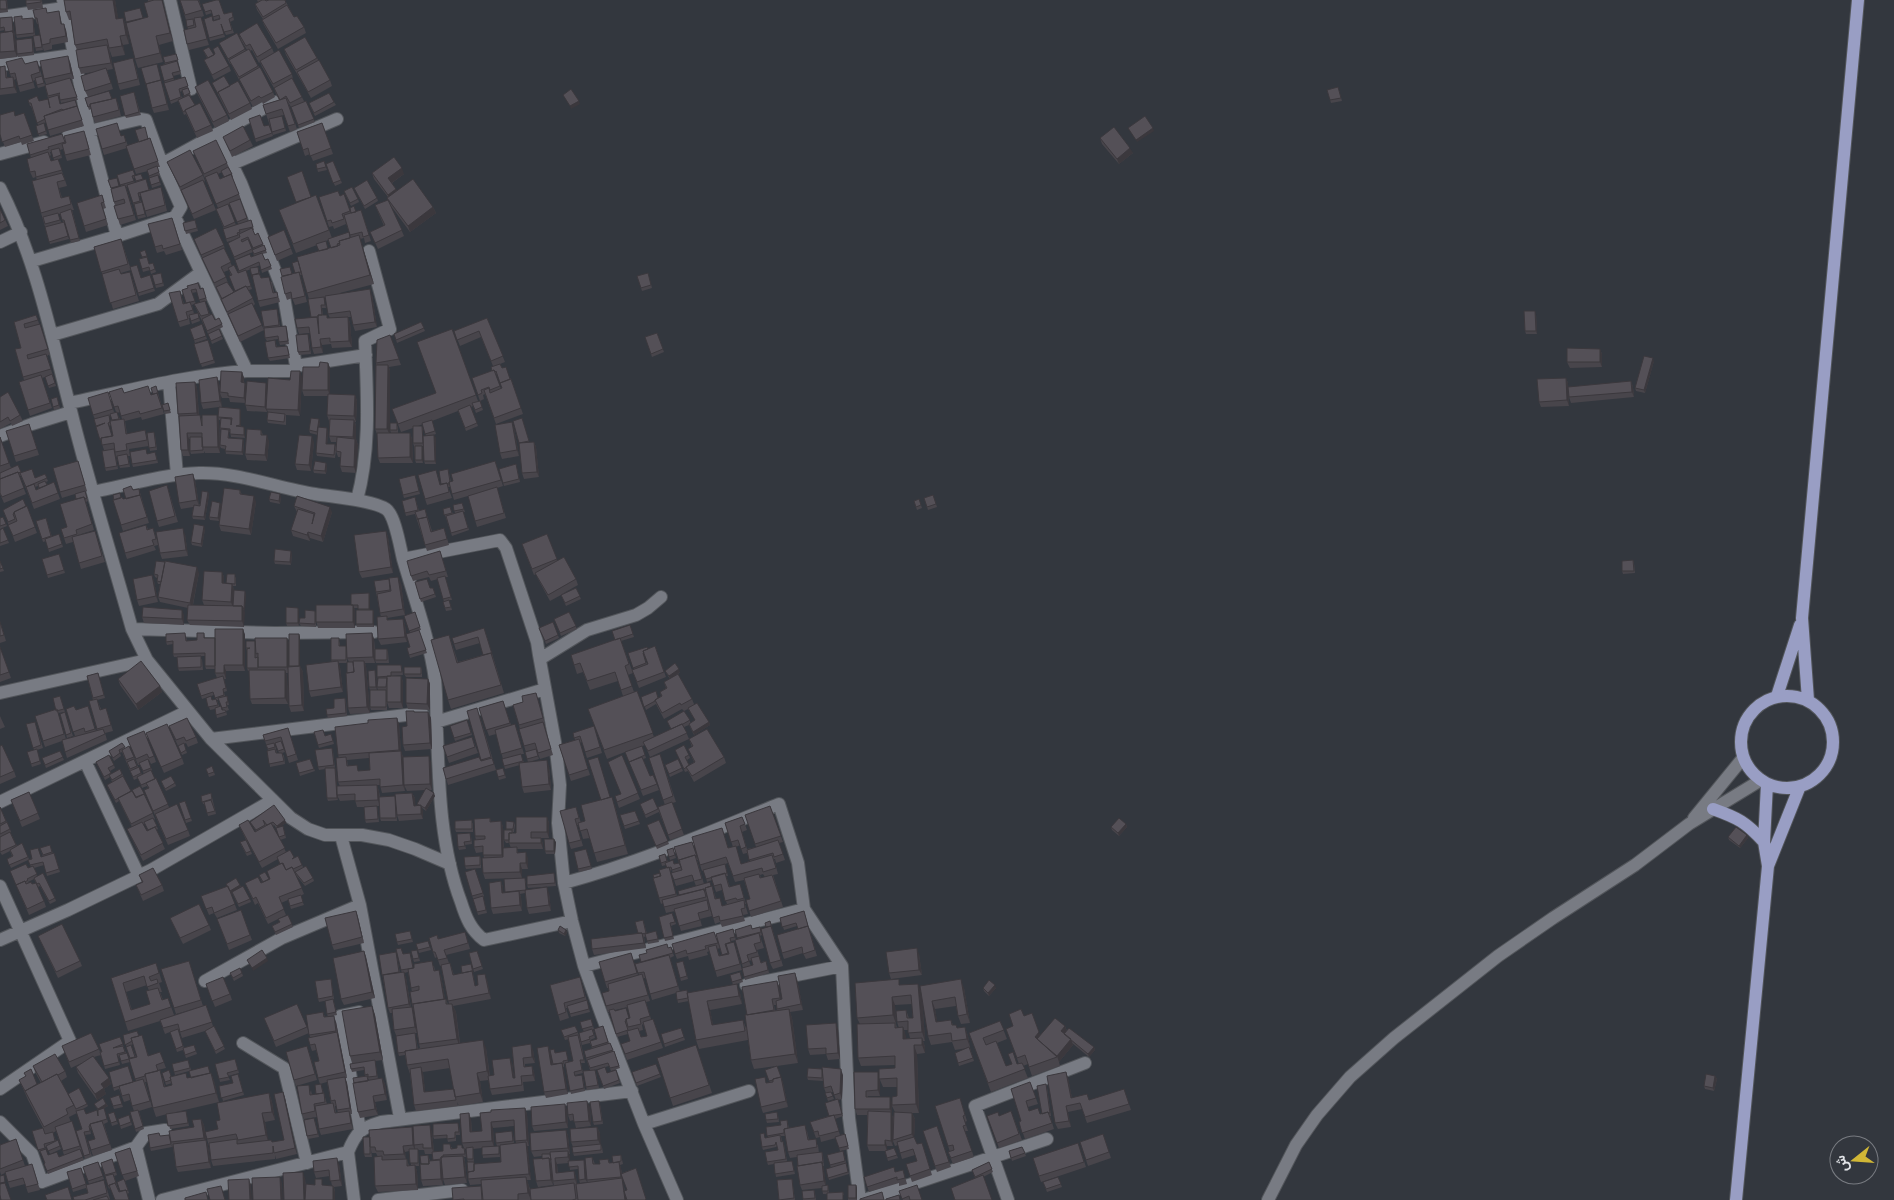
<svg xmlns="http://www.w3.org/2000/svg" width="1894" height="1200" font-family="Merriweather,Vazirmatn,serif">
<rect width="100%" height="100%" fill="#33373e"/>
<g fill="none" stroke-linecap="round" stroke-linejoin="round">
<g stroke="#52555a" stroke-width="14">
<path id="minor" d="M 63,0 L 89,130 L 117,236
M 170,0 L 191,89
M 0,17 L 64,8
M 0,65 L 73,55
M 0,154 L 44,142
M 162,164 L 275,102
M 232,164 L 337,119
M 0,188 C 36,259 51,335 71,411 C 89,484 112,557 132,629 L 147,660 L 211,739 L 291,818 L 308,829 L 325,835 L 362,835 L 389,840 L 415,849 L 450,864
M 175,217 L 247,371 L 293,371 L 296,366 L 283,291 L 241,183 L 218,135
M 0,242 L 21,232
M 32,261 L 117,236 L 175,217 L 181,207 L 162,164 L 146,120 L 140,119 L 68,136
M 52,335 L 158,304 L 200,273
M 296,366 L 366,355
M 169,382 L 177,475
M 69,403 C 128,391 187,375 247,371
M 0,436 L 32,424 L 71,412
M 93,492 C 128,485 164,474 199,473 C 238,472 277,488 315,494 C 332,497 373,500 386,509 C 395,515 400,547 403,559 L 500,540 L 506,548 L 537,642 L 539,655 L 555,742 L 560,785 L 558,823 L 564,883 L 572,921 L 584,966 L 602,1016 L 644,1124 L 677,1200
M 357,500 C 371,448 367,394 365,341 L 390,329 L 369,251
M 403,559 C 414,597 430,641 435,680 C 437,698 436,716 437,733 C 439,790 441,849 461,902 C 466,918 471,930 484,940 L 572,921
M 132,629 L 275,633 L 374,632
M 540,659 L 587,630 L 636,615 L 648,608 L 661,597
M 0,693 L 147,660
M 436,722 L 545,689
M 211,739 L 422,713
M 85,761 L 139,876
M 0,802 L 188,711
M 1694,818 L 1743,758
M 341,836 L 360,905 L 400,1118
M 564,883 C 638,863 708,833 779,804 L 798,863 L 804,909 L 842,966 L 849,1118 L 860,1200
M 0,886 L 70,1041 L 0,1089
M 0,940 L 68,910 L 151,870 L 273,800
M 584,966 L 804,909
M 205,981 L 282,938 L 360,905
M 746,985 L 842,966
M 359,1012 L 340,1016 L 360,1130
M 243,1043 L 284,1068 L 307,1163
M 0,1122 L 32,1154 L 42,1182 L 136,1147 L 149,1200
M 644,1124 L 749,1091
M 136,1147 L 146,1133 L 165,1130
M 348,1152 L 354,1200
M 867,1199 L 1047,1139
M 162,1200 L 348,1152 C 356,1132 361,1128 381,1122 L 632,1091
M 378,1200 L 462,1190
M 1008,1200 L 975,1106 L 1085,1063
M 1268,1200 L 1296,1145 L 1317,1115 L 1350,1077 L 1394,1038 L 1498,956 L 1553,918 L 1635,865 L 1689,824 L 1761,780"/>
</g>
<g stroke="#52555a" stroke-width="14">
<path id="primary" d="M1741 742a46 46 0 1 1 92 0a46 46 0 1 1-92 0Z
M 1777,696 L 1800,625
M 1808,700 L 1802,618 L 1858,0
M 1713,809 C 1738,818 1746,822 1764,842
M 1768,866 L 1800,786
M 1736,1200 L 1768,866 L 1764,842 L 1767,784"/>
</g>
<use href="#minor" stroke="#787b83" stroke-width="12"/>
<use href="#primary" stroke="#999ec4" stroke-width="12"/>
</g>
<path fill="#48454b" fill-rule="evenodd" d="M 0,0 L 7,0 L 8,12 L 0,13 Z
M 42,0 L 43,8 L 28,10 L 26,4 Z
M 64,0 L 115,0 L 118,19 L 123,18 L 127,27 L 129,44 L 123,45 L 125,55 L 112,57 L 109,48 L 113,69 L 107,70 L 113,89 L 88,97 L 85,91 L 93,72 L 81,74 L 79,68 L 77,50 L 75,45 L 71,20 L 69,20 L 66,12 Z
M 148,0 L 162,0 L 173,41 L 159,45 L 163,62 L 138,68 L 135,59 L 143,18 L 148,17 Z
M 180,0 L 199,0 L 204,16 L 201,17 L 209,45 L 189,50 L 187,44 L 188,29 L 186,20 Z
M 257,0 L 285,0 L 294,17 L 304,27 L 306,33 L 278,49 L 264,25 L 262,20 L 263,19 L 257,10 L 255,4 L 258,2 Z
M 202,4 L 224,14 L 232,12 L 234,20 L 230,22 L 234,33 L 226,35 L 222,27 L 225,37 L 210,41 L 204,19 L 214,21 L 220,19 L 220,18 L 214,20 L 212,13 L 206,15 Z
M 59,11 L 62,24 L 66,30 L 68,42 L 52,45 L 52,49 L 44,51 L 42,45 L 39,24 L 37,24 L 35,18 L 48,13 Z
M 12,17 L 15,37 L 17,57 L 0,59 L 0,33 L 5,32 L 5,30 L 0,31 L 0,18 Z
M 33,18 L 35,35 L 40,35 L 43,50 L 36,51 L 33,36 L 17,38 L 16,35 L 23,19 Z
M 237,33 L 246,51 L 247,50 L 241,40 L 239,34 L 272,48 L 274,53 L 292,74 L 293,80 L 304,101 L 306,101 L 315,122 L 299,128 L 291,107 L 288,102 L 297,129 L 290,132 L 284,115 L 280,116 L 282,116 L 286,131 L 273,135 L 263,105 L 279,100 L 276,94 L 274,88 L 262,67 L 260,62 L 259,63 L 252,50 L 250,51 L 273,92 L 275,97 L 263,104 L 262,102 L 253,107 L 231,64 L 230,64 L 222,49 L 219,43 Z
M 33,41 L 34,55 L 18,57 L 17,54 Z
M 213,49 L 229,66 L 231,71 L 214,80 L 204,60 L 207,58 L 203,50 L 214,55 L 215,54 Z
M 284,49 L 317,58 L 330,80 L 332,86 L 311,98 L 286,55 Z
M 176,54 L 181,74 L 173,76 L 174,80 L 185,77 L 191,96 L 190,97 L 195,105 L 211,125 L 213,131 L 197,138 L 186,114 L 184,115 L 178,101 L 171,104 L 164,83 L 165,83 L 160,66 L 165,64 L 163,57 ZM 182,91 L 184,97 L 182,98 L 180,92 Z
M 37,61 L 45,85 L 46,84 L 44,79 L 70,62 L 74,79 L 71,79 L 78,100 L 75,100 L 84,126 L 50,136 L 46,122 L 40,125 L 44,123 L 47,134 L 39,136 L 36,126 L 38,125 L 31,106 L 30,106 L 28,100 L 39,101 L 50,106 L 45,86 L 38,88 L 35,80 L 33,81 L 35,88 L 20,92 L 16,79 L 14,80 L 17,93 L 0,95 L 0,66 L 7,72 L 7,77 L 11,77 L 6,62 L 25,64 ZM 59,96 L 61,103 L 72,101 L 60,104 L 58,97 Z
M 135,64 L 140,85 L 120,90 L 118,84 Z
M 212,83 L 230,86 L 250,103 L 252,109 L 231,120 Z
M 163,86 L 169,110 L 154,113 L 152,108 Z
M 195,87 L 227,115 L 229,121 L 215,128 L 197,93 Z
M 1338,87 L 1342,101 L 1331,103 L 1327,90 Z
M 134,92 L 141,115 L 126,118 L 120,96 Z
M 85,98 L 112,99 L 118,103 L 121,116 L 95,123 L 91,109 L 89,110 Z
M 334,102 L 336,105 L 315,116 L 310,106 Z
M 24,113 L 34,141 L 22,145 L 21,142 L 5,147 L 0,134 L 16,116 Z
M 249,119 L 264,126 L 269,125 L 273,136 L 256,142 Z
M 322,123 L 333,154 L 313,161 L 310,154 L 305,156 L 297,132 Z
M 62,134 L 66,144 L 86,137 L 91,155 L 67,161 L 63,149 L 60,150 L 62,158 L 58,159 L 67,186 L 59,188 L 62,198 L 69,196 L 74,210 L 72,210 L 80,241 L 71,243 L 65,223 L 64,223 L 69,239 L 50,244 L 41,213 L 37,180 L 36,177 L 33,178 L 30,172 L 31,158 L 27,144 ZM 50,152 L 52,152 L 54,160 L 51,161 L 50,156 L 51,155 ZM 58,214 L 60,214 L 63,222 L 61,222 Z
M 124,135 L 128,146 L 150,138 L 160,167 L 157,167 L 160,175 L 158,176 L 161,185 L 152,188 L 148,171 L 136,174 L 127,148 L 104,155 L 102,149 Z
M 223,137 L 250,140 L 253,146 L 232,157 Z
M 1100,138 L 1133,153 L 1119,164 L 1102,144 Z
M 193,151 L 227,163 L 232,174 L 233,177 L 232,177 L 239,194 L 241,200 L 240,200 L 248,221 L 251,220 L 254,230 L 252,230 L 255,235 L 258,233 L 263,245 L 264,245 L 267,253 L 262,254 L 265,260 L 268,259 L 272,269 L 262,273 L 260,265 L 256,267 L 258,267 L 261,278 L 272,282 L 274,292 L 279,298 L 280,302 L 260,307 L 258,301 L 251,269 L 246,271 L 252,289 L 249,290 L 255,304 L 253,306 L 264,330 L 240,342 L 194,239 L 224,245 L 225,251 L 232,266 L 238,273 L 239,273 L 235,260 L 254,256 L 253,252 L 235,260 L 228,243 L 234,240 L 227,242 L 223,229 L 224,229 L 216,209 L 218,208 ZM 222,172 L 224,177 L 220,179 L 218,174 ZM 228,205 L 230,205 L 238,224 L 236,225 ZM 248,240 L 249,240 L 254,250 L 253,250 ZM 229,270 L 231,276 L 235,291 L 234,292 L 228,283 L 224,272 Z
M 324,161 L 327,170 L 318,172 L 316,164 Z
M 333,161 L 342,183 L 335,186 L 326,164 Z
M 167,162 L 203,175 L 205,181 L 204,182 L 216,210 L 194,219 L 182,193 Z
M 133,170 L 135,176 L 141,174 L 143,180 L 150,190 L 163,193 L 167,211 L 147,217 L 141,196 L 139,196 L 146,217 L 138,219 L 128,186 L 126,187 L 136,220 L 120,225 L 114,206 L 115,205 L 114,202 L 121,186 L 117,175 ZM 133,178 L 135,178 L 136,182 L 135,183 Z
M 372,173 L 404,174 L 392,183 L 397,191 L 433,207 L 436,213 L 410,232 L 391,206 L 404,236 L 378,249 L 370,232 L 384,226 L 375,205 L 388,200 L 387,198 L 388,197 L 374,179 Z
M 354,188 L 377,198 L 378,201 L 365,209 Z
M 344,194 L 351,213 L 361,210 L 371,241 L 365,243 L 364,238 L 360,239 L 374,284 L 340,293 L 372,295 L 377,327 L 355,331 L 353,325 L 351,317 L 348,317 L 350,323 L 352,347 L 332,348 L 331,344 L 322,345 L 323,353 L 314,354 L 312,348 L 310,333 L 299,334 L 297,328 L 311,317 L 309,299 L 302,275 L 300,275 L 307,302 L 295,305 L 292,298 L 287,300 L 285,294 L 291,270 L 292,274 L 295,273 L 298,261 L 319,251 L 317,245 L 296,253 L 279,210 L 316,195 L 332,238 L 351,238 L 345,220 L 346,224 L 334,229 L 333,226 L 329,227 L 319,197 L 340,196 ZM 328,240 L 331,248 L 328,249 L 326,241 ZM 326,297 L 328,314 L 330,318 L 328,318 L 323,315 L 322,308 L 326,308 L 324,298 Z
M 345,194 L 358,199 L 359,202 L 351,206 Z
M 102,195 L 106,208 L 103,209 L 108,225 L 86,232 L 77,203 Z
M 0,209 L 8,226 L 0,230 Z
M 195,220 L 198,231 L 186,234 L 183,223 Z
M 174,223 L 182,250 L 166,255 L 164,251 L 157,253 L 155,247 Z
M 284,230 L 293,254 L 277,261 L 268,237 Z
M 121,239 L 131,270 L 121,273 L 121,274 L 130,272 L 139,301 L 113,309 L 94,247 Z
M 145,250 L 149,264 L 153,263 L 156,272 L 151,274 L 150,270 L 143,272 L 139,259 L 143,259 L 140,252 Z
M 130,267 L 141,278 L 150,275 L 155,291 L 139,296 Z
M 161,273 L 164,286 L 156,288 L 152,275 Z
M 648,273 L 652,288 L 642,291 L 637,276 Z
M 188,288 L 200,289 L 203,288 L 207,301 L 205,301 L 210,315 L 215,320 L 222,324 L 223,327 L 219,329 L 223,339 L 212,344 L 208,334 L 194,304 L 192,305 L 194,314 L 198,313 L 200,321 L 192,324 L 190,318 L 189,318 L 190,324 L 180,327 L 178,322 L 180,291 L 184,304 L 186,303 ZM 197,292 L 200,302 L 196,304 L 192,293 Z
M 277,309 L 280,326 L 286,326 L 287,329 L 289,344 L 280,345 L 278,339 L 267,341 L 265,338 L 261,311 Z
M 1536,314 L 1537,334 L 1526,334 L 1525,331 Z
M 36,315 L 50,354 L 47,356 L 56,386 L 49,388 L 45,377 L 42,378 L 52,408 L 30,416 L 19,382 L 24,380 L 15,349 L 21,348 L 14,322 Z
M 487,318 L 505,362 L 500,364 L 502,368 L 511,379 L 523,414 L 496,424 L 485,394 L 483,395 L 484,399 L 480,401 L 472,378 L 492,371 L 493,366 L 481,337 L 460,346 L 454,331 ZM 497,374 L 502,388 L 501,389 L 496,375 Z
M 421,322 L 425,331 L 397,343 L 394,334 Z
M 202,324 L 207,339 L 195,343 L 190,329 Z
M 452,329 L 478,401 L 480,401 L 483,410 L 476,413 L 473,406 L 471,407 L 478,426 L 466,431 L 458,411 L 432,421 L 436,434 L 430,436 L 436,438 L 436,464 L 425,464 L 424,461 L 424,446 L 422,446 L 423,449 L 423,463 L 416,463 L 415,460 L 414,446 L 413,443 L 413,428 L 401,432 L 392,409 L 436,393 ZM 423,424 L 426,436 L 423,436 L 423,429 L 422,426 L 418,426 Z
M 657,333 L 664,352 L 652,357 L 645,337 Z
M 390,335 L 401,365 L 389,367 L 390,371 L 390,433 L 391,433 L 390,430 L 398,426 L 398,433 L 410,433 L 412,439 L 413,463 L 380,463 L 378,458 L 377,434 L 375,429 L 376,363 Z
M 309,337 L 311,354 L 299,355 L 298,352 Z
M 208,340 L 215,363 L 202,367 L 194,344 Z
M 275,340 L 277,347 L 288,348 L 290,358 L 270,361 L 268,358 Z
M 1600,349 L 1602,354 L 1602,367 L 1570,368 L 1567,362 Z
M 1654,361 L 1645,393 L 1636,391 L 1635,388 Z
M 328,363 L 330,368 L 330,394 L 355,395 L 357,401 L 356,422 L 355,422 L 356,426 L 356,439 L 358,445 L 356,473 L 342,472 L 340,466 L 341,457 L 338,457 L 336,451 L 335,458 L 317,456 L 316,453 L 318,435 L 310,433 L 309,430 L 320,422 L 319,427 L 328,431 L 327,444 L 335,444 L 336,447 L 336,442 L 331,442 L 329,436 L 329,421 L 327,415 L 328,396 L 304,396 L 302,390 L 319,367 Z
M 242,372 L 244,378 L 244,383 L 245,383 L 247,388 L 268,386 L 302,377 L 300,416 L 286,415 L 286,425 L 268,423 L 267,420 L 268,412 L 267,410 L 267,412 L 247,411 L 245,403 L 230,402 L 229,398 L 222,398 L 220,394 L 222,407 L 219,407 L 240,409 L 241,412 L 241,426 L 245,430 L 245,438 L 231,437 L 230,432 L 229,432 L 229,438 L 243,439 L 244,442 L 243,455 L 226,454 L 225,449 L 221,448 L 220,446 L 220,453 L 205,453 L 204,451 L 204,453 L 191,454 L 190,451 L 190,439 L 189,439 L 190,456 L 183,456 L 181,450 L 179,418 L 178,414 L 195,382 L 197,388 L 199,415 L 202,419 L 217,415 L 219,421 L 220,445 L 221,431 L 220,428 L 220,420 L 219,420 L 218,417 L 219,407 L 203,409 L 201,403 L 217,377 L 219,383 L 220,388 Z
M 1566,378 L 1568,383 L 1569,406 L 1541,407 L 1539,402 Z
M 1631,381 L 1633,387 L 1634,397 L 1571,403 L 1569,397 Z
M 156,386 L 164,414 L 142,420 L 141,417 L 125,421 L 127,434 L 145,430 L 147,436 L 155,435 L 157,450 L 150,451 L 149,446 L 129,449 L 130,456 L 128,456 L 130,467 L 120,468 L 115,452 L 118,469 L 106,471 L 105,468 L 104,450 L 96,426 L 95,419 L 93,415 L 110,398 L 114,412 L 116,412 L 109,392 L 151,395 L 153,394 ZM 120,412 L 122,419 L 120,419 L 117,413 ZM 109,416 L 111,416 L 112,420 L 110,421 ZM 111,425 L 113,436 L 112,436 L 109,426 Z
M 0,397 L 20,415 L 23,421 L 12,426 L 11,423 L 0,429 Z
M 57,397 L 60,408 L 54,410 L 51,399 Z
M 168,403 L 171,413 L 165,414 L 162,405 Z
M 522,418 L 529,442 L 534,442 L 536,447 L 539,477 L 524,479 L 522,473 Z
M 512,422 L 514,428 L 519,456 L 502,459 L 500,453 Z
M 29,424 L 39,455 L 16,462 L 14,456 Z
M 261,430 L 263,435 L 269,441 L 267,461 L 247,460 L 245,454 Z
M 0,437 L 11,468 L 18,465 L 21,473 L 35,478 L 45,474 L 48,481 L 46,482 L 47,485 L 54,482 L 60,499 L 34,509 L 21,476 L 19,476 L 26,494 L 4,503 L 0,494 ZM 38,486 L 39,488 L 36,490 L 35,487 Z
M 314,442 L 311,471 L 297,470 L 295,464 Z
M 147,454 L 156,455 L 158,463 L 133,467 L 132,464 Z
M 78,461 L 87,491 L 85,492 L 88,501 L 86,502 L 94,530 L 78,535 L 95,531 L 105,562 L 81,569 L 73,542 L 66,544 L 61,529 L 67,527 L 76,499 L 75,494 L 62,498 L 60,492 Z
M 495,461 L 503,486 L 497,488 L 506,518 L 477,527 L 468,496 L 454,500 L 450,487 L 448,487 L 452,498 L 427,505 L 425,499 L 438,476 L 440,485 L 441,484 L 448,469 L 451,482 Z
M 326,463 L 327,466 L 326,474 L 314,473 L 313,470 Z
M 516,464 L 520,482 L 504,486 L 499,469 Z
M 415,475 L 420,494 L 404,498 L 403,495 Z
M 195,480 L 199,505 L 208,492 L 209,495 L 205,520 L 193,519 L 192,516 L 193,507 L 181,509 L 179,503 Z
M 167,485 L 178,522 L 159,527 L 157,521 Z
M 139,489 L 149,523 L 123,531 L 121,525 L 121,498 L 123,499 L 126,499 L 133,490 Z
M 240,490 L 242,495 L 256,502 L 251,535 L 221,531 L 219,525 Z
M 933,495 L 937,507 L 928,510 L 924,498 Z
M 281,497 L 280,504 L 270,502 L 269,499 Z
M 415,497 L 419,511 L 425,509 L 432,531 L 444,528 L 449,545 L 427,551 L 415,514 L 406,516 L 402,501 Z
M 919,499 L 922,508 L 917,510 L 914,501 Z
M 220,503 L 222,506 L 219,521 L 210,520 L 209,517 Z
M 462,503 L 465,512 L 463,512 L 469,530 L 452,536 L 443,509 L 450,507 L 453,514 L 455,513 L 453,505 Z
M 27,506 L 37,533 L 15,542 L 3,510 Z
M 294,506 L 332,512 L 323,542 L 310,538 L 310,541 L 293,536 L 291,530 L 297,512 Z
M 3,517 L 7,526 L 0,529 L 0,518 Z
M 46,518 L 52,537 L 59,534 L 63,547 L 49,552 L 46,541 L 43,542 L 36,521 Z
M 146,525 L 148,529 L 153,528 L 158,543 L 185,534 L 188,556 L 162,559 L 160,553 L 158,545 L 154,546 L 156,550 L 127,559 L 125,553 Z
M 3,528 L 9,543 L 0,546 L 0,530 Z
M 205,529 L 202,547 L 192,545 L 191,542 Z
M 386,531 L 388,537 L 393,573 L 362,578 L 359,572 Z
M 547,534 L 557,560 L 576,579 L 578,585 L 562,594 L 576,588 L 581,599 L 566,606 L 561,595 L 550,601 L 538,579 L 536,574 L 534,575 L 522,544 Z
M 440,551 L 448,577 L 445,577 L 452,600 L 449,600 L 452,610 L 446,611 L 443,602 L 444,602 L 438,579 L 431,581 L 429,577 L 413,581 L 411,576 Z
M 59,554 L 65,573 L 48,578 L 42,559 Z
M 292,554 L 291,565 L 275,564 L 274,561 Z
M 1633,560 L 1634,563 L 1635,573 L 1623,574 L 1622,571 Z
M 0,561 L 4,571 L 0,572 Z
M 222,572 L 224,577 L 224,583 L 226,583 L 236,577 L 236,586 L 233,586 L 234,592 L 246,594 L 244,611 L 244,627 L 190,625 L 187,620 L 188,608 L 160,602 L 158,597 L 160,584 L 158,584 L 157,581 L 157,578 L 155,577 L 154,574 L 199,573 L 193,605 L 204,605 L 202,600 Z
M 152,575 L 154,581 L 158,602 L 139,606 L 137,600 Z
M 415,582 L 430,588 L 433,588 L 436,597 L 421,602 Z
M 401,583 L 405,615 L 387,618 L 388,620 L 403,619 L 405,625 L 407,642 L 381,645 L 378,639 L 381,617 L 380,613 L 376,592 Z
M 369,593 L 370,596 L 370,610 L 373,610 L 374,613 L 374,627 L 357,627 L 356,624 L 359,610 L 358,608 L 354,608 L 355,610 L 355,628 L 318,628 L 316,620 L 316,627 L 301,626 L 299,623 L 305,618 L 315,611 L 316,613 L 351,605 Z
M 298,608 L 299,611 L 299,626 L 287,626 L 286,623 Z
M 415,612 L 421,630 L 419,630 L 427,653 L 410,658 L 407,648 L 410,647 L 410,632 L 404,616 Z
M 569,612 L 577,629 L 561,636 L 554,619 Z
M 184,615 L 184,625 L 144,623 L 142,617 Z
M 0,621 L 6,641 L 0,643 Z
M 553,622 L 559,638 L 546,644 L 539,628 Z
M 630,625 L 634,637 L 621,641 L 633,673 L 628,675 L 634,692 L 637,691 L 654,737 L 671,729 L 667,721 L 690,720 L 690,723 L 695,720 L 688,709 L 684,711 L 682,709 L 664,719 L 656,704 L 646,710 L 641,697 L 658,698 L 661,696 L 660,692 L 666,688 L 664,682 L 670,679 L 665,671 L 680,672 L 678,674 L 692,699 L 694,704 L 709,722 L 710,725 L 694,735 L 689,725 L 684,727 L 689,739 L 650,757 L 645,745 L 642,746 L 646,758 L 643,759 L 650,776 L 653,775 L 659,790 L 643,796 L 625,752 L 607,759 L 588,709 L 623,696 L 618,681 L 590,690 L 583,672 L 577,674 L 571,655 L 615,640 Z
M 243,629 L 245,635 L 245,671 L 226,671 L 226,679 L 224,679 L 227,691 L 224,692 L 225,696 L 227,696 L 229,705 L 227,705 L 229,710 L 226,711 L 227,715 L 217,718 L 215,709 L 210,710 L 206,698 L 212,700 L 216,699 L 214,695 L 202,699 L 197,684 L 217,678 L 215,673 L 215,669 L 206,669 L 205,666 L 205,656 L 174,657 L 173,654 L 173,644 L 167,645 L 166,642 L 186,636 L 187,641 L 197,640 L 204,633 L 205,638 L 215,638 ZM 217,700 L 219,700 L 223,710 L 222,710 L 219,706 Z
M 372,633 L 374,639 L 375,649 L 387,649 L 388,652 L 389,663 L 376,663 L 375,660 L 375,650 L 375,663 L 365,663 L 366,666 L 370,713 L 350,714 L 348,708 L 347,663 L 338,663 L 340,667 L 343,692 L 311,697 L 309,691 L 332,662 L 331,660 L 340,641 L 340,646 L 346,646 L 347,649 L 347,662 L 349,662 L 347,658 Z
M 299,634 L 300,637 L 300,666 L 303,672 L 304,711 L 291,712 L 289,706 L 288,673 L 286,673 L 287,676 L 288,704 L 252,704 L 250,699 L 249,671 L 248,671 L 247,668 L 247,651 L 246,648 L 255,641 L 287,638 L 289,644 Z
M 486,634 L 504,693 L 451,709 L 448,700 L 449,635 L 458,662 L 483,655 L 480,643 L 456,650 L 452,638 Z
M 655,646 L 666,677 L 639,688 L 632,670 L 634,669 L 628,653 L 648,649 ZM 644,656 L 645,656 L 648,664 L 647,664 Z
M 0,647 L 11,678 L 0,682 Z
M 202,659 L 203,670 L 179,671 L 178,668 Z
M 401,665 L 402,668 L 403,675 L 392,676 L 401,676 L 403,682 L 403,708 L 389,708 L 387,702 L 387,710 L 371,710 L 370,707 L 370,690 L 369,687 L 376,673 L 377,690 L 378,690 L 377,687 L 378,678 L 377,677 Z
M 421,667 L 422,670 L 422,677 L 406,677 L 404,674 Z
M 98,673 L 105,698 L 97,700 L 101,709 L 108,714 L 113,731 L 105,733 L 107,740 L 67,758 L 62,741 L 45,747 L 43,741 L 56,710 L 60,696 L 65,712 L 58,713 L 66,739 L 75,736 L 66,709 L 76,710 L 88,706 L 96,731 L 97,730 L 89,701 L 93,700 L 87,676 Z
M 118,679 L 160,686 L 162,692 L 138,710 L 120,685 Z
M 428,679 L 430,684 L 430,710 L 408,709 L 406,703 Z
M 536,693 L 545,724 L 544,724 L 553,755 L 540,759 L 536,749 L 539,759 L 529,762 L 549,766 L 551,790 L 524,793 L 522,787 L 520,765 L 505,769 L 502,759 L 503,759 L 496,734 L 489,736 L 479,708 L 503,701 L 511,725 L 517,730 L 524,754 L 521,754 L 524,763 L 528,762 L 525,752 L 526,752 L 524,746 L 520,729 L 513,705 L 523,702 Z
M 345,698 L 346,701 L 347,716 L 328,718 L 327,715 Z
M 467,711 L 479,714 L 496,770 L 503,768 L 506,778 L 499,780 L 496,770 L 448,785 L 443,768 L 482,761 Z
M 65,712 L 73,736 L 67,738 L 60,714 Z
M 415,712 L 428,712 L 431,718 L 432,749 L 405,751 L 403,745 L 407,726 Z
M 0,716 L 5,727 L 0,729 Z
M 397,718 L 399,724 L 401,751 L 403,757 L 431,762 L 432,790 L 429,790 L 435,796 L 426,811 L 422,808 L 423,819 L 399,821 L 397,815 L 396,807 L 397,821 L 381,821 L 380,818 L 380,806 L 377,806 L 379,822 L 366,823 L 365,820 L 364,807 L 357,807 L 355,800 L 340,801 L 337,795 L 340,786 L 338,782 L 339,758 L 338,755 L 368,723 ZM 369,758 L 370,770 L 359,771 L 348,766 L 347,760 ZM 377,785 L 380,785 L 382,793 L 405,791 L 405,787 L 407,791 L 425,790 L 417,804 L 418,806 L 415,806 L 415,798 L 412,793 L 395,796 L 380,797 L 379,791 Z
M 467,720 L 472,735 L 455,741 L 450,726 Z
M 35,722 L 43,748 L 37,750 L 41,764 L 32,767 L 27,752 L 34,750 L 26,724 Z
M 169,726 L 196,737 L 198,743 L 188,747 L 186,743 L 184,744 L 187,753 L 182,755 Z
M 594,726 L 602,753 L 587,758 L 582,742 L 580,743 L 590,775 L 571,781 L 559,745 L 575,740 L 573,733 Z
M 288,728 L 298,760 L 289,763 L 283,743 L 282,743 L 285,752 L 282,753 L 284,756 L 285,764 L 270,767 L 268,750 L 263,735 ZM 275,745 L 276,745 L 279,753 L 277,753 Z
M 314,732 L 325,736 L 331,734 L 334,744 L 319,748 Z
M 146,733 L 182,758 L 184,764 L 164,773 Z
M 472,737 L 478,753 L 449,763 L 443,746 Z
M 127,738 L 154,756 L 156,762 L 151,764 L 149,760 L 148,761 L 152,770 L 151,771 L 169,807 L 188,830 L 190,836 L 168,845 L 144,790 L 148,788 L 147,786 L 142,788 L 138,778 L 134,780 L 122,752 L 120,753 L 121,756 L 114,761 L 110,754 L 109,751 L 125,748 L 134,757 L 138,767 L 139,767 L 142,775 L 144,774 L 140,765 L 138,765 Z
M 689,739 L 724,757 L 726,763 L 694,782 L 688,771 L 685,772 L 675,750 L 689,755 L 690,758 L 687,760 L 689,765 L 694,762 L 688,749 L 692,747 Z
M 0,746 L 14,771 L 16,777 L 0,784 Z
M 60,751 L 64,760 L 46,768 L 42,758 Z
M 333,751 L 335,768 L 336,770 L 338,800 L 328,801 L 327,798 L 325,769 L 319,770 L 318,767 Z
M 660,754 L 676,802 L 672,803 L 684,835 L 670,840 L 659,812 L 646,818 L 641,807 L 658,807 L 665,805 L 649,758 Z
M 622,755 L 640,799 L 619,808 L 615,796 L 621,794 Z
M 310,759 L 315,771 L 300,776 L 296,763 Z
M 678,759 L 683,771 L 670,777 L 665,765 Z
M 96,762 L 114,765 L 115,768 L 110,771 L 111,774 L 120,769 L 131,792 L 145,795 L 155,819 L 154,820 L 158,829 L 156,830 L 165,849 L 143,861 L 127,829 L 132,827 L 119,801 L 116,803 L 108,788 L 107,785 L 112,782 L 110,777 L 105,780 ZM 145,824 L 148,830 L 147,831 L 143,825 Z
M 212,766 L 215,775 L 209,777 L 206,769 Z
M 175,783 L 176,786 L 166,791 L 162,784 Z
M 29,792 L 40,819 L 22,827 L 11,800 Z
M 211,793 L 216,814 L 208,816 L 205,804 L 203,804 L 201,796 Z
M 611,797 L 615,806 L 628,854 L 597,862 L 590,838 L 583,839 L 579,825 L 577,825 L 583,846 L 571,849 L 569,843 L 576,807 L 581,823 L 585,821 Z
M 185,801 L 192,821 L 186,823 L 179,803 Z
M 770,806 L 783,842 L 779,843 L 785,860 L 776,863 L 775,859 L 774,859 L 778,874 L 773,875 L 783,907 L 751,917 L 746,900 L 750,899 L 744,880 L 735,882 L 728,863 L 725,864 L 728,876 L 726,876 L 730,887 L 740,884 L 746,904 L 745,904 L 748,914 L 743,915 L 745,921 L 722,927 L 720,922 L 715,924 L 706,893 L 706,894 L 712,916 L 700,919 L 702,926 L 681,931 L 675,911 L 666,913 L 663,903 L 661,904 L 659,898 L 660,873 L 667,868 L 666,865 L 662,866 L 659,856 L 665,854 L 668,862 L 674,864 L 679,863 L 674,847 L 692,842 L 698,860 L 697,860 L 704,884 L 712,886 L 716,899 L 722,906 L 727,904 L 722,890 L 716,892 L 712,880 L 707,882 L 704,871 L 702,871 L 700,865 L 724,834 L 728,848 L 733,847 L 725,823 L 742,817 L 747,830 L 742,832 L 747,849 L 756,847 L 755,844 ZM 740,845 L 743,854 L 747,853 L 750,861 L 741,864 L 736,847 ZM 672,870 L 674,880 L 676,886 L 694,881 L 696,886 L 677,896 L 670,871 ZM 763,874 L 765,877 L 761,878 L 760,875 Z
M 0,807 L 10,829 L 11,832 L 10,832 L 17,846 L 28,857 L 29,859 L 43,857 L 40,848 L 50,845 L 53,854 L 54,853 L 60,872 L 47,876 L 44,865 L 34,868 L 37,876 L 55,898 L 56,901 L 50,904 L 40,886 L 38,887 L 34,879 L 28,882 L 29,883 L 32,884 L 44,901 L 46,907 L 29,915 L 16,885 L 28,868 L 31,867 L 28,860 L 11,868 L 7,859 L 12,856 L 10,851 L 2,855 L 0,852 Z
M 635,811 L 640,824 L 625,829 L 620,815 Z
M 547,817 L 549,823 L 549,838 L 541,838 L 543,844 L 543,849 L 517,849 L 518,853 L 528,858 L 528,869 L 522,869 L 522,878 L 526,881 L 526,890 L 549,893 L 551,911 L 529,914 L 527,908 L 525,893 L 520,894 L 521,897 L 522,911 L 493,914 L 491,908 L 501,881 L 503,887 L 503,893 L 505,893 L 505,892 L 517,878 L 485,879 L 483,873 L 484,858 L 483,852 L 476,853 L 474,847 L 476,840 L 475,836 L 490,818 L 491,822 L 501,821 L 503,827 L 504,848 L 511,848 L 509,843 L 506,843 L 504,840 L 506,829 L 514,822 L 515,825 L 514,832 L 513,832 L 513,833 L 516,833 Z
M 659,820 L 669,844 L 657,849 L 647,825 Z
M 250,822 L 286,823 L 281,826 L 283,826 L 286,838 L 280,840 L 286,852 L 294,858 L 298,856 L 303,867 L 313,878 L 314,881 L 305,886 L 296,875 L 304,894 L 300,896 L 304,905 L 291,909 L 288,900 L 281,903 L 286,915 L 268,924 L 258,903 L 255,905 L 245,883 L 261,883 L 262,882 L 259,875 L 270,879 L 267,871 L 280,864 L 278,859 L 262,868 L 247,841 L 252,854 L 247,856 L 241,845 L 246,840 L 239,825 L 255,832 L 256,831 ZM 274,825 L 276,828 L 279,838 L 273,826 Z
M 473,823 L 473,832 L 456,832 L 455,829 Z
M 1126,824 L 1127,827 L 1119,836 L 1112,830 L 1111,827 Z
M 1747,835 L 1748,838 L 1740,848 L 1729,840 L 1728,837 Z
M 471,836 L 472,844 L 465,845 L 466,849 L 459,850 L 458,847 Z
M 556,842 L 555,854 L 546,854 L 545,851 Z
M 673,848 L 676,858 L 670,860 L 667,850 Z
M 586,849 L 592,869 L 579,872 L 578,869 Z
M 480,856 L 481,859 L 481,868 L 466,869 L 465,866 Z
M 475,869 L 484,896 L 483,897 L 487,913 L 478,915 L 465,872 Z
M 554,873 L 556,886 L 528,888 L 527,885 Z
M 139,875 L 162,885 L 164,891 L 143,901 L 136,885 L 142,883 Z
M 240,885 L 241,887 L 250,899 L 251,902 L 239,907 L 232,893 L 231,894 L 230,892 L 237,910 L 217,918 L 214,913 L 209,915 L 201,896 Z
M 241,910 L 252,940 L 229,950 L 217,919 Z
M 356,911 L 364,943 L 334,950 L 332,945 Z
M 804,911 L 817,956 L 806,959 L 803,953 L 784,959 L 782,953 L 798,929 L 797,926 L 784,930 L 780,918 Z
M 672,913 L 676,924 L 671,926 L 674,939 L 665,941 L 659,917 Z
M 288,915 L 293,927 L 276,935 L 272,926 L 280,922 Z
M 170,918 L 209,925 L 211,930 L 183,944 Z
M 770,921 L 783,966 L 773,969 L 770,963 L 766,927 Z
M 644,923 L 647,934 L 656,931 L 659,942 L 648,944 L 646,936 L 644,937 L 646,948 L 594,955 L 592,949 L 638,933 Z
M 760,927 L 762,935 L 760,936 L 764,948 L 757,950 L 761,962 L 766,961 L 769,973 L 745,980 L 742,968 L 743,968 L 735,940 L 738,939 L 735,930 L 752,929 ZM 752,960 L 753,965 L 751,966 L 749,961 Z
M 733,929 L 736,940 L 731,941 L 731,943 L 736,948 L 742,970 L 717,977 L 710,951 L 707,952 L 708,955 L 689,960 L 688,956 L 677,959 L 675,954 L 714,932 L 720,948 L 717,949 L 720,956 L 722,956 L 716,934 Z
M 558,930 L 566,930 L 567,933 L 565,936 L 559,933 Z
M 410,931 L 413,942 L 398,945 L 397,942 Z
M 465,932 L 470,949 L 446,955 L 449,963 L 450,963 L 454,975 L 462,973 L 472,967 L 475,986 L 478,985 L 487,980 L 491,999 L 453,1006 L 456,1012 L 460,1043 L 486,1048 L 490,1076 L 494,1075 L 512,1063 L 514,1078 L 515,1078 L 512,1047 L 533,1050 L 535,1063 L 525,1064 L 525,1067 L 532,1066 L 534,1072 L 535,1081 L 523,1082 L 524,1091 L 492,1095 L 490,1089 L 489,1080 L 480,1081 L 483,1102 L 459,1106 L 457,1102 L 458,1106 L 416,1111 L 414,1105 L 410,1074 L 407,1065 L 405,1055 L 399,1056 L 398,1053 L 396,1035 L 394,1030 L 392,1013 L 390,1013 L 388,1008 L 379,955 L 396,952 L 400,973 L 402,973 L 401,970 L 403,954 L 411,956 L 413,968 L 434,966 L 435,971 L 441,976 L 445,999 L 446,999 L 448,1004 L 449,1004 L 441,966 L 440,966 L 437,957 L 435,958 L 433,952 L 437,935 L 439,939 ZM 408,972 L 412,992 L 412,1004 L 414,1012 L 412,1007 L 411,1007 L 406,978 L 404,973 ZM 415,1033 L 417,1033 L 419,1044 L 420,1048 L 418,1049 ZM 450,1068 L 454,1089 L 425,1092 L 423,1072 Z
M 38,936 L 80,961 L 82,966 L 58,978 Z
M 428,941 L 431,950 L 419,953 L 416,944 Z
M 671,947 L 674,956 L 670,958 L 680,992 L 688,993 L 740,993 L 742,1004 L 710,1010 L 713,1025 L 743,1020 L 746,1028 L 747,1014 L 777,981 L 779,987 L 781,1000 L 797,979 L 803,1010 L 790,1012 L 792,1018 L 798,1063 L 777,1066 L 783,1083 L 788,1107 L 763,1113 L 761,1107 L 767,1083 L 770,1083 L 765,1070 L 776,1066 L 754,1069 L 751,1060 L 748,1040 L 699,1049 L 696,1040 L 689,1001 L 678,1003 L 676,993 L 652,1000 L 646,978 L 643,978 L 650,1001 L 646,1002 L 651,1019 L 653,1019 L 663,1048 L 627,1060 L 621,1044 L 630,1041 L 628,1034 L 617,1037 L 610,1012 L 608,1012 L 606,1006 L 609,991 L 609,988 L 607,988 L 605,982 L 631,953 L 638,975 L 639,975 L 635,964 L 641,962 ZM 774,1005 L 776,1005 L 777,1010 L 775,1011 ZM 628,1007 L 630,1018 L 629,1018 L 615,1011 L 615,1010 ZM 643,1024 L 647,1036 L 641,1037 L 639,1031 L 643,1030 L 642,1025 Z
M 417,950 L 420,961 L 414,962 L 413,959 Z
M 364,951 L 366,957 L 375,998 L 344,1005 L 341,999 Z
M 477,951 L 483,969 L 474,972 L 469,953 Z
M 919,954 L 922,975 L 891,979 L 889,973 Z
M 189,961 L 203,1006 L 176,1014 L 161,969 Z
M 683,961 L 688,979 L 681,981 L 676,963 Z
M 159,972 L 162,982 L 159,983 L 162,992 L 160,992 L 163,1000 L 168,998 L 174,1015 L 206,1005 L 213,1026 L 225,1049 L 216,1054 L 205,1031 L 182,1038 L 179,1029 L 178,1030 L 184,1048 L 194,1045 L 197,1054 L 186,1058 L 183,1050 L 177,1052 L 170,1032 L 165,1034 L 160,1021 L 128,1031 L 111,978 ZM 147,985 L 149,991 L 150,1004 L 132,1010 L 126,992 Z
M 740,972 L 743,982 L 733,985 L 730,975 Z
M 230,973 L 242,973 L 243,976 L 234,981 Z
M 580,977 L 590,1012 L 571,1017 L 568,1008 L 566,1008 L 569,1018 L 560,1021 L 550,985 Z
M 331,979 L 334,999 L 319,1002 L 318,999 Z
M 206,984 L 230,994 L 232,1000 L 215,1007 Z
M 901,985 L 921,991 L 964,988 L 970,1023 L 961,1024 L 958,1016 L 956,1006 L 935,1009 L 937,1022 L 951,1020 L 953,1025 L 957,1028 L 965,1027 L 968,1036 L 970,1047 L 970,1048 L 974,1061 L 959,1066 L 955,1053 L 968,1048 L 955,1050 L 952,1042 L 931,1045 L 928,1036 L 922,996 L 925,1041 L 923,1041 L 925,1047 L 925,1053 L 917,1054 L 919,1113 L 911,1113 L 912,1113 L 915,1119 L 914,1137 L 917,1144 L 922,1143 L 932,1175 L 912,1182 L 906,1164 L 917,1161 L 915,1155 L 902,1159 L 898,1145 L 895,1146 L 893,1141 L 893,1146 L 887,1146 L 887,1150 L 894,1148 L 898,1158 L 888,1161 L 885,1151 L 869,1151 L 867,1145 L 867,1115 L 857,1115 L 855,1109 L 854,1072 L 879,1076 L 895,1068 L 895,1065 L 861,1066 L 858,1058 L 860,1024 L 857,1018 ZM 912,1004 L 913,1018 L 909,1018 L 906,1010 L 897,1022 L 899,1028 L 897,1028 L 896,1024 L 895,1005 ZM 904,1030 L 908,1030 L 910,1038 L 906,1039 ZM 880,1080 L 883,1087 L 897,1087 L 897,1096 L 892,1102 L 868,1097 L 868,1096 L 880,1096 ZM 892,1106 L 895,1112 L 893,1118 L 892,1115 Z
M 983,988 L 996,988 L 989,996 L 984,991 Z
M 334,1002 L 337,1015 L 328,1017 L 327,1014 Z
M 372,1006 L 375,1015 L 383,1060 L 375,1061 L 378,1079 L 369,1080 L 368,1078 L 368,1081 L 382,1078 L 385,1084 L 387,1100 L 375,1102 L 378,1115 L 360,1118 L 358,1112 L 365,1076 L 364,1070 L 352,1072 L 351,1069 L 352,1063 L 350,1056 Z
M 323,1012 L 325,1017 L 336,1022 L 347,1078 L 345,1078 L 347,1083 L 352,1114 L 350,1114 L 353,1129 L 321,1135 L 319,1129 L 317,1117 L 304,1119 L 302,1114 L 311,1090 L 312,1095 L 316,1094 L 321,1084 L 327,1104 L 331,1103 L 327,1082 L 320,1084 L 318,1078 L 319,1061 L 316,1050 L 312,1051 L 310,1045 L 310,1037 L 309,1033 L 276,1047 L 264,1018 L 307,1027 L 309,1033 ZM 335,1106 L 336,1106 L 338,1113 L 336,1113 Z
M 1032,1013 L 1040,1036 L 1065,1026 L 1067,1031 L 1094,1047 L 1095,1050 L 1089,1057 L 1072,1043 L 1073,1045 L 1059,1062 L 1060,1066 L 1032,1076 L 1028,1064 L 1023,1066 L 1028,1078 L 991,1092 L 969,1033 L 1000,1021 L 1007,1039 L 997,1043 L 1006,1066 L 1017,1064 L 1019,1064 L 1006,1029 L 1013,1026 L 1024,1016 Z
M 591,1019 L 594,1029 L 603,1026 L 609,1043 L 610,1043 L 613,1051 L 614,1051 L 620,1068 L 611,1071 L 609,1066 L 594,1070 L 596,1073 L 599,1088 L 587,1090 L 586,1087 L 590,1070 L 586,1058 L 592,1048 L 590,1043 L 582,1045 L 579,1033 L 584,1032 L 580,1022 ZM 593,1029 L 594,1029 L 597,1039 L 591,1041 L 590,1040 L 595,1038 Z
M 836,1023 L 838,1029 L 840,1059 L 828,1060 L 826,1054 L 810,1055 L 808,1049 Z
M 575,1026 L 580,1038 L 585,1063 L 581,1063 L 583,1073 L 575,1075 L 576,1076 L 583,1078 L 585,1091 L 571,1094 L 565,1064 L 564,1064 L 564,1067 L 563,1067 L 568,1094 L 546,1098 L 544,1092 L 548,1046 L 550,1052 L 552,1065 L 555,1052 L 556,1053 L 566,1051 L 568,1062 L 573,1061 L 569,1039 L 565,1040 L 561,1030 Z
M 681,1028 L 685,1040 L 665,1047 L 661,1034 Z
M 123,1035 L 139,1036 L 149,1056 L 160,1052 L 166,1068 L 158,1070 L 163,1079 L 165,1087 L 172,1085 L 172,1083 L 166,1085 L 162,1073 L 171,1076 L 188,1078 L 191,1078 L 189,1071 L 175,1075 L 172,1064 L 188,1060 L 191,1070 L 211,1073 L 214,1081 L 219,1102 L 176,1112 L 186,1111 L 189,1126 L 170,1129 L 167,1114 L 156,1117 L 153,1108 L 147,1082 L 145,1082 L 152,1107 L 139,1111 L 144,1129 L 136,1132 L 130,1112 L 134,1111 L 130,1100 L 124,1102 L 119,1089 L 114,1091 L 109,1072 L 133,1082 L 136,1081 L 130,1062 L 122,1064 L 119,1056 L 118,1057 L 120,1065 L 105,1069 L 100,1052 L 120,1037 L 126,1053 L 129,1059 L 130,1059 ZM 133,1044 L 137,1057 L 136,1057 L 131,1045 Z
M 696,1045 L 712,1093 L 673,1106 L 657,1058 Z
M 62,1046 L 99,1049 L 101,1055 L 94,1057 L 109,1078 L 111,1084 L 104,1089 L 106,1094 L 97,1100 L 78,1073 L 76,1067 L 84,1062 L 71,1068 Z
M 309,1052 L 317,1080 L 296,1086 L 294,1080 Z
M 235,1059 L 239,1073 L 228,1076 L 230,1080 L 220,1082 L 215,1064 Z
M 656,1064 L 661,1077 L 637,1086 L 632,1072 Z
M 33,1066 L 65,1071 L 67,1077 L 61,1081 L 68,1094 L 87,1104 L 88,1106 L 83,1109 L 86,1114 L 98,1115 L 98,1110 L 94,1104 L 106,1104 L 108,1106 L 104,1108 L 108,1122 L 104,1124 L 112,1150 L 93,1156 L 88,1141 L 95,1139 L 91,1128 L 90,1129 L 91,1134 L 85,1135 L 92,1156 L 85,1159 L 76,1131 L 82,1129 L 77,1112 L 75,1109 L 77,1113 L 69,1117 L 82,1151 L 81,1152 L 84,1160 L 48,1174 L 44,1164 L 45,1163 L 41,1152 L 40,1153 L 32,1131 L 43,1128 L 28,1100 L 25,1093 L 19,1080 L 37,1084 L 41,1083 L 35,1072 ZM 56,1131 L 64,1155 L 59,1157 L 48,1155 L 45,1147 L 47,1147 L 50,1154 L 61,1149 L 60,1146 L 56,1141 L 53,1133 Z
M 597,1070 L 607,1073 L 616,1070 L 620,1083 L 604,1089 Z
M 1066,1072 L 1068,1078 L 1072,1098 L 1089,1100 L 1126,1095 L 1131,1110 L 1087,1123 L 1082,1109 L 1068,1112 L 1071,1127 L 1058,1129 L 1055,1123 Z
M 843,1075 L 842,1099 L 838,1100 L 843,1116 L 835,1119 L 840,1135 L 845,1134 L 849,1149 L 840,1151 L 836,1138 L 821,1142 L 820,1137 L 816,1138 L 810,1122 L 829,1116 L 836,1100 L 833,1092 L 831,1092 L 834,1099 L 828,1101 L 825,1093 L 826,1093 L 824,1088 L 823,1077 L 823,1081 L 808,1080 L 807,1077 Z
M 1715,1076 L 1717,1079 L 1714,1091 L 1705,1089 L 1704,1086 Z
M 239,1077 L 244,1095 L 223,1101 L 219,1086 L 233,1083 Z
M 1030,1082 L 1038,1104 L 1028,1107 L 1029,1111 L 1041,1114 L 1042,1114 L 1047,1087 L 1051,1116 L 1050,1116 L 1054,1129 L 1025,1139 L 1019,1122 L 1021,1121 Z
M 283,1092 L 285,1098 L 297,1154 L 276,1159 L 275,1155 L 275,1159 L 213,1166 L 211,1160 L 209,1146 L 207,1139 L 218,1129 L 220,1120 L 269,1093 L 272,1102 L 275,1120 L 265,1122 L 268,1141 L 271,1140 L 272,1142 L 284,1140 Z
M 119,1095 L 123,1107 L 114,1109 L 110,1098 Z
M 960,1098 L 967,1121 L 965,1122 L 968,1131 L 965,1131 L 974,1157 L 953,1164 L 948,1152 L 950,1152 L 935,1106 Z
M 600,1104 L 603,1124 L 594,1125 L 593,1122 Z
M 590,1107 L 591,1126 L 576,1128 L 574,1120 L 570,1121 L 568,1115 Z
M 525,1108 L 527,1114 L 529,1146 L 527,1146 L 531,1180 L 527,1180 L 530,1189 L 554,1186 L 553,1181 L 553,1185 L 538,1187 L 536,1181 L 542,1159 L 542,1156 L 534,1157 L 531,1151 L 566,1130 L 568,1136 L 570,1154 L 569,1154 L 570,1161 L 584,1160 L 585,1163 L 587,1182 L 580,1183 L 579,1180 L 578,1169 L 570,1170 L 569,1163 L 557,1164 L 558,1173 L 574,1171 L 576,1177 L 577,1184 L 588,1183 L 587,1180 L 592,1157 L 595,1164 L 600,1164 L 608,1159 L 610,1163 L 613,1163 L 621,1155 L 623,1164 L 620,1165 L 622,1173 L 636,1168 L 646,1200 L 627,1200 L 625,1196 L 626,1200 L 531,1200 L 530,1191 L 531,1200 L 453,1200 L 482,1188 L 482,1184 L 470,1185 L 468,1179 L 474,1164 L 501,1162 L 500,1146 L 497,1146 L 496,1143 L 513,1134 L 514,1143 L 516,1143 L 514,1126 L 493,1128 L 494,1147 L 499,1146 L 500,1157 L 483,1158 L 482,1148 L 473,1149 L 474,1162 L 468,1162 L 467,1159 L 466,1149 L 465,1149 L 466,1157 L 464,1157 L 465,1162 L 467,1183 L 445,1185 L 443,1179 L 442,1162 L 440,1162 L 442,1166 L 443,1185 L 423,1186 L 421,1180 L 421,1164 L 428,1155 L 430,1161 L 433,1161 L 432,1154 L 425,1154 L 424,1150 L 418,1150 L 419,1166 L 415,1166 L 417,1171 L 418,1190 L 378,1192 L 375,1186 L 378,1157 L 376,1153 L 372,1153 L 371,1150 L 372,1157 L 365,1157 L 364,1154 L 370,1137 L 412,1127 L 413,1131 L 432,1131 L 434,1152 L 443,1151 L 452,1147 L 452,1149 L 464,1148 L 462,1143 L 471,1119 L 472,1132 L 482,1131 L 480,1113 ZM 409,1151 L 411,1165 L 409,1166 L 407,1159 L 406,1159 L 405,1152 ZM 622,1176 L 627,1190 L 625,1191 L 623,1182 Z
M 567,1110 L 568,1128 L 534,1131 L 532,1126 Z
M 1011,1111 L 1022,1140 L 999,1148 L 987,1116 L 999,1116 Z
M 114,1112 L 118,1124 L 112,1126 L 108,1114 Z
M 129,1115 L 132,1125 L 121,1129 L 118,1119 Z
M 778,1115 L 779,1122 L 767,1123 L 766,1120 Z
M 201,1119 L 204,1125 L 206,1140 L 208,1146 L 211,1168 L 178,1172 L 176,1167 L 173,1148 L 171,1143 L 172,1147 L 151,1151 L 150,1148 L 160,1136 L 170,1138 L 194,1127 Z
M 787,1120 L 789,1128 L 807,1131 L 809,1140 L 818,1145 L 819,1153 L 822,1152 L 823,1155 L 824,1166 L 823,1166 L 826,1186 L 828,1185 L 829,1193 L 843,1192 L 844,1195 L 823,1194 L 822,1188 L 802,1190 L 800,1185 L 797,1157 L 790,1158 L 788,1152 L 785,1136 L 781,1136 L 782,1142 L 784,1144 L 787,1161 L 792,1161 L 795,1174 L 776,1177 L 774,1164 L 768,1165 L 767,1162 L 778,1150 L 777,1146 L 776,1147 L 763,1150 L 762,1147 L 768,1137 L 766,1127 L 781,1125 Z
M 315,1121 L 319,1137 L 308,1139 L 307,1136 Z
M 459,1126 L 460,1135 L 456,1135 L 456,1141 L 448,1142 L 447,1138 L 434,1139 L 433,1136 Z
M 937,1126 L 951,1167 L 937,1172 L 923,1131 Z
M 597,1127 L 600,1133 L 600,1144 L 602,1147 L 603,1153 L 574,1156 L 573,1153 L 573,1147 L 571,1142 Z
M 1103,1134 L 1111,1158 L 1088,1166 L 1080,1142 Z
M 16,1139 L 25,1166 L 34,1170 L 40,1190 L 28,1193 L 25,1184 L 10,1188 L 5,1173 L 1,1175 L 0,1171 L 0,1145 Z
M 1078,1143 L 1086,1167 L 1041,1182 L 1033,1158 Z
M 1022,1147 L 1026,1156 L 1012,1161 L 1009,1151 Z
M 130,1148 L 139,1176 L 125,1181 L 129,1193 L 127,1194 L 129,1200 L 110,1188 L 109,1189 L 101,1163 L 112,1159 L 117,1175 L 114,1176 L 119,1192 L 120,1191 L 124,1179 L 115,1153 Z
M 843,1151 L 849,1174 L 829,1180 L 826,1169 L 831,1168 L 827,1155 Z
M 98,1162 L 104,1179 L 89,1184 L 83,1167 Z
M 989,1162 L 993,1172 L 983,1177 L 975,1178 L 972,1170 Z
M 339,1164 L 342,1186 L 334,1187 L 335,1192 L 335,1200 L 284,1200 L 305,1178 L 306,1191 L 324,1185 L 332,1186 L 330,1176 L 316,1178 L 314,1172 Z
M 81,1168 L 86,1185 L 106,1186 L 110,1199 L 109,1200 L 74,1200 L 88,1193 L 86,1188 L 73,1192 L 67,1172 Z
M 903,1170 L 907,1184 L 899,1186 L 899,1183 L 869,1192 L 864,1177 L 896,1172 Z
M 1058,1177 L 1062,1187 L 1047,1192 L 1043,1182 Z
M 792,1179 L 795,1200 L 779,1200 L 777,1180 Z
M 856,1185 L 857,1188 L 857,1200 L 848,1200 L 848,1198 Z
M 814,1190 L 815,1193 L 816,1200 L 803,1200 L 803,1199 Z
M 899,1191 L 923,1200 L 903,1200 Z"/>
<path fill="#3b383d" d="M 113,0 L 115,0 L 120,28 L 116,19 Z
M 162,0 L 164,7 L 173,41 L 170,33 Z
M 12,17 L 15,37 L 17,57 L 15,51 Z
M 201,17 L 204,22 L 209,45 L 207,39 Z
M 123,18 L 127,27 L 129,44 L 126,35 Z
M 64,24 L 66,30 L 68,42 L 66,36 Z
M 120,36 L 123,45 L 125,55 L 122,46 Z
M 156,36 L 159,45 L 163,62 L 160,53 Z
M 107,45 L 109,50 L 113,69 L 111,63 Z
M 68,56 L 70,62 L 74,79 L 71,73 Z
M 13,77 L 15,82 L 17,93 L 14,87 Z
M 162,82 L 169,110 L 167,104 Z
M 579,101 L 580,104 L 571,109 L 570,106 Z
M 1153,128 L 1154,131 L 1137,142 L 1136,140 Z
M 1130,148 L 1133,153 L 1119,164 L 1117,159 Z
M 402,168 L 404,174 L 390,184 L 388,178 Z
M 396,189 L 398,195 L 390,201 L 388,195 Z
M 433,207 L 436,213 L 410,232 L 408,226 Z
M 359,235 L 362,244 L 374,284 L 370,275 Z
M 370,289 L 372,295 L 377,327 L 375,322 Z
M 1535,311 L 1536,314 L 1537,334 L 1536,331 Z
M 348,317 L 350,323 L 352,347 L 349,341 Z
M 320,339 L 322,345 L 323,353 L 321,347 Z
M 1600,349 L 1602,354 L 1602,367 L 1600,362 Z
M 1653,358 L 1654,361 L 1645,393 L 1644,390 Z
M 328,363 L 330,368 L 330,396 L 328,390 Z
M 388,365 L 390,371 L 390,435 L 387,429 Z
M 300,371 L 302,377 L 300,416 L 298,410 Z
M 242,372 L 244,378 L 243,388 L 241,382 Z
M 217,377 L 219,383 L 220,392 L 222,407 L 220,401 Z
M 1566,378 L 1568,383 L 1569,406 L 1567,400 Z
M 1631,381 L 1633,387 L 1634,397 L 1632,392 Z
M 195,382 L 197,388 L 199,419 L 197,413 Z
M 245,383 L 247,389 L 246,404 L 244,398 Z
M 266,383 L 269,388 L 267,412 L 265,407 Z
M 355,395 L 357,401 L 356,422 L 354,416 Z
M 240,409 L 241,412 L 241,428 L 240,425 Z
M 217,415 L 219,421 L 220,453 L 218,447 Z
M 319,419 L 320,422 L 318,435 L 317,432 Z
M 354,420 L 356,426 L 356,439 L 358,445 L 356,473 L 354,467 L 355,443 L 353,437 Z
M 512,422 L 514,428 L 519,456 L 517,450 Z
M 244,427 L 245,430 L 245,438 L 244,435 Z
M 327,428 L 328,431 L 327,447 L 326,444 Z
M 187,433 L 189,439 L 190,456 L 188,450 Z
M 410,433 L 412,439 L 413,463 L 410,457 Z
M 267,435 L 269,441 L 267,461 L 265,455 Z
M 434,435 L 436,438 L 436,464 L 435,461 Z
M 312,436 L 314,442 L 311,471 L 309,465 Z
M 243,439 L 244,442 L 243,455 L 242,452 Z
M 534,442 L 536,447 L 539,477 L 537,472 Z
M 422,446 L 423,449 L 423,463 L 422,460 Z
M 326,463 L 327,466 L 326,474 L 325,471 Z
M 193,474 L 195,480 L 199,506 L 197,500 Z
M 208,492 L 209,495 L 205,520 L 204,517 Z
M 280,494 L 281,497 L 280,504 L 279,501 Z
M 254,496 L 256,502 L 251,535 L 249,529 Z
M 220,503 L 222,506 L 219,521 L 218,518 Z
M 330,507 L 332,512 L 323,542 L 321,536 Z
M 204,526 L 205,529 L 202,547 L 201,544 Z
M 183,528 L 185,534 L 188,556 L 186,550 Z
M 386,531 L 388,537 L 393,573 L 391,567 Z
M 308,532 L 310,538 L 310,541 L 307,535 Z
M 291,551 L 292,554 L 291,565 L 290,562 Z
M 197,567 L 199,573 L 192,608 L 190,603 Z
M 222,572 L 224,577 L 224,589 L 222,583 Z
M 152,575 L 154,581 L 158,602 L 156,596 Z
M 398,577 L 401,583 L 405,615 L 403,609 Z
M 232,584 L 234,590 L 233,608 L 231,602 Z
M 245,591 L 246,594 L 245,611 L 244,609 Z
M 369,593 L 370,596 L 370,611 L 369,609 Z
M 353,605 L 355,610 L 355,628 L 353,622 Z
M 242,606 L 245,612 L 244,627 L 242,621 Z
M 298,608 L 299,611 L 299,626 L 298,623 Z
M 182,610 L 184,615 L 184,625 L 182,619 Z
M 373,610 L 374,613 L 374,627 L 373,624 Z
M 403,619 L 405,625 L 407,642 L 405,637 Z
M 243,629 L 245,635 L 245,671 L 243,665 Z
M 372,633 L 374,639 L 375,663 L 373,657 Z
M 299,634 L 300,637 L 300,669 L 299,666 Z
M 287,638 L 289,644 L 289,673 L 287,667 Z
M 338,661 L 340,667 L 343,692 L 341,687 Z
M 364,661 L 366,666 L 370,713 L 367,707 Z
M 224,665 L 226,671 L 226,679 L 224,673 Z
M 300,666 L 303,672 L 304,711 L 302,705 Z
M 679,669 L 680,672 L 670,679 L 669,676 Z
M 285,670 L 287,676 L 288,704 L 285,698 Z
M 375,670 L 376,673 L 377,690 L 376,687 Z
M 401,676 L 403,682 L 403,708 L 401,702 Z
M 428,679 L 430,684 L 430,710 L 427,704 Z
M 160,686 L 162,692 L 138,710 L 136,704 Z
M 428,712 L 431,718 L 432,749 L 430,743 Z
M 397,718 L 399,724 L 401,751 L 403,757 L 405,791 L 403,785 L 401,755 L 399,750 Z
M 709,722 L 710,725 L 694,735 L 693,732 Z
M 429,756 L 431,762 L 432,790 L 430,784 Z
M 547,760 L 549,766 L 551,790 L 549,784 Z
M 335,768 L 336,770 L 338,800 L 337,798 Z
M 377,785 L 379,791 L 380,806 L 378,800 Z
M 412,793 L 415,798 L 416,812 L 414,806 Z
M 434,793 L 435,796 L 426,811 L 425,808 Z
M 612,797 L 615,806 L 628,854 L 625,845 Z
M 421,805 L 423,811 L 423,819 L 421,814 Z
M 547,817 L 549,823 L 549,838 L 547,832 Z
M 285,820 L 286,823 L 278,829 L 277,826 Z
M 501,821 L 503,827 L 504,861 L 502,855 Z
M 1126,824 L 1127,827 L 1119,836 L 1118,833 Z
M 1747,835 L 1748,838 L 1740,848 L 1739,846 Z
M 541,838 L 543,844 L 543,849 L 541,843 Z
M 554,839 L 556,842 L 555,854 L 554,851 Z
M 526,852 L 528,858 L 528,869 L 526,863 Z
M 520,863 L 522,869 L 522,878 L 520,872 Z
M 501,881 L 503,887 L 504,899 L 502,893 Z
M 240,885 L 241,888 L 231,894 L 230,891 Z
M 547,887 L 549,893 L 551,911 L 549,905 Z
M 519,891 L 521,897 L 522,911 L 520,905 Z
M 356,911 L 358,917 L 364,943 L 362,937 Z
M 566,930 L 567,933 L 565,936 L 564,934 Z
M 642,933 L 644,939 L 646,948 L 644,943 Z
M 917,948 L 919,954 L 922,975 L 919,970 Z
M 364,951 L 366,957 L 375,998 L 372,992 Z
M 267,958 L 268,961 L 253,971 L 252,968 Z
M 439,970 L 441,976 L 446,1004 L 444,999 Z
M 404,972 L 406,978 L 411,1010 L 409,1004 Z
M 795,973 L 797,979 L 803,1010 L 801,1004 Z
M 485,974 L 487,980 L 491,999 L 489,993 Z
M 961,979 L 964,988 L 970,1023 L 967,1014 Z
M 777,981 L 779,987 L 782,1004 L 780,998 Z
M 737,984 L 740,993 L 742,1004 L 739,996 Z
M 918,984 L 922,992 L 925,1041 L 922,1032 Z
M 995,985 L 996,988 L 989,996 L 988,993 Z
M 892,997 L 895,1005 L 896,1024 L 893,1015 Z
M 707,1001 L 710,1010 L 715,1034 L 712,1025 Z
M 932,1001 L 935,1009 L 939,1031 L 936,1022 Z
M 452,1004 L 456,1012 L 460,1048 L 457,1039 Z
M 372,1006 L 375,1015 L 383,1060 L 380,1052 Z
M 412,1007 L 415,1013 L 417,1033 L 415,1027 Z
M 789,1009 L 792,1018 L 798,1063 L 795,1054 Z
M 334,1016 L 336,1022 L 347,1078 L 345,1072 Z
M 836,1023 L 838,1029 L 840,1059 L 838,1053 Z
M 1065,1026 L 1067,1032 L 1063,1037 L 1061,1031 Z
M 903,1027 L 906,1036 L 906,1047 L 903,1039 Z
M 965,1027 L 968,1036 L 970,1047 L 967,1039 Z
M 1039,1032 L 1042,1041 L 1038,1045 L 1035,1037 Z
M 922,1038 L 925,1047 L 925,1053 L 922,1045 Z
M 1071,1039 L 1073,1045 L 1059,1062 L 1057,1056 Z
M 483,1040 L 486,1048 L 490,1080 L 487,1071 Z
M 531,1044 L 533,1050 L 535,1063 L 532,1057 Z
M 914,1045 L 917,1054 L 919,1113 L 916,1104 Z
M 548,1046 L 550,1052 L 553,1071 L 551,1065 Z
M 1094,1047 L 1095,1050 L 1089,1057 L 1088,1054 Z
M 510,1058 L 512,1063 L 515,1084 L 513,1078 Z
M 562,1063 L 564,1069 L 568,1094 L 566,1089 Z
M 532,1066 L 534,1072 L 535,1081 L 533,1075 Z
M 421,1067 L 423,1073 L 426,1098 L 424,1092 Z
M 841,1069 L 843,1075 L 842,1099 L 840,1093 Z
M 878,1072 L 880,1078 L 880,1096 L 878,1090 Z
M 1066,1072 L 1068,1078 L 1073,1104 L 1071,1098 Z
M 211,1073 L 214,1081 L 219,1102 L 216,1093 Z
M 477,1073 L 480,1081 L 483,1102 L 480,1093 Z
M 1715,1076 L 1717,1079 L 1714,1091 L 1713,1088 Z
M 345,1077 L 347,1083 L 352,1114 L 350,1108 Z
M 781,1077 L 783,1083 L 788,1107 L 786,1101 Z
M 109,1078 L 111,1084 L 104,1089 L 106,1094 L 97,1100 L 95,1094 L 101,1084 Z
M 382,1078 L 385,1084 L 387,1100 L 385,1094 Z
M 283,1092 L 285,1098 L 297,1154 L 295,1148 Z
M 269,1093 L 272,1102 L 275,1120 L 272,1112 Z
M 373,1096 L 375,1102 L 378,1115 L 375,1109 Z
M 890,1097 L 892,1103 L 892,1115 L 890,1109 Z
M 587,1101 L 590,1107 L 591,1126 L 589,1121 Z
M 106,1104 L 108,1106 L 104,1108 L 108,1122 L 104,1108 L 99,1112 L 98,1109 Z
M 565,1104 L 567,1110 L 568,1128 L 566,1122 Z
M 1066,1106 L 1068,1112 L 1071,1127 L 1069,1121 Z
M 525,1108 L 527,1114 L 529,1146 L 527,1140 Z
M 349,1111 L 351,1117 L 353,1129 L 351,1123 Z
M 891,1112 L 893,1118 L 893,1146 L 891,1141 Z
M 262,1113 L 265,1122 L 269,1143 L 266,1135 Z
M 469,1113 L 471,1119 L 472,1138 L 470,1132 Z
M 912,1113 L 915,1119 L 914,1140 L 912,1134 Z
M 201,1119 L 204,1125 L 206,1140 L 208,1146 L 211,1168 L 209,1162 L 206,1143 L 204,1138 Z
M 491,1122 L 493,1128 L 494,1147 L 492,1141 Z
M 430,1125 L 432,1131 L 434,1154 L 432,1148 Z
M 412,1127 L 414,1133 L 415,1151 L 413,1145 Z
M 597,1127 L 600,1133 L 601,1146 L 598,1140 Z
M 566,1130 L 568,1136 L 570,1154 L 568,1148 Z
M 885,1140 L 887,1146 L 887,1151 L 885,1145 Z
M 526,1142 L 528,1148 L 531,1180 L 529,1174 Z
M 403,1146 L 405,1152 L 406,1159 L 404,1154 Z
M 568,1151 L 570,1156 L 570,1162 L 568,1157 Z
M 463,1156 L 465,1162 L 467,1183 L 465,1177 Z
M 337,1158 L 339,1164 L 342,1186 L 340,1180 Z
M 549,1158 L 551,1164 L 553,1185 L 551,1180 Z
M 555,1158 L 557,1164 L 558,1179 L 556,1173 Z
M 440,1160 L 442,1166 L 443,1185 L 441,1179 Z
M 584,1160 L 585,1163 L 587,1182 L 585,1179 Z
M 619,1162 L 621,1168 L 626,1200 L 625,1200 Z
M 822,1162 L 824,1168 L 826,1187 L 824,1181 Z
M 415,1165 L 417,1171 L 418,1190 L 416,1184 Z
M 574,1171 L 576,1177 L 577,1185 L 575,1179 Z
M 303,1172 L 305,1178 L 306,1200 L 304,1200 Z
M 280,1177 L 282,1183 L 283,1200 L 281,1200 Z
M 526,1177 L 529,1186 L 531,1200 L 528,1193 Z
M 249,1179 L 251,1185 L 252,1200 L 250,1200 Z
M 856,1185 L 857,1188 L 857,1200 L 856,1198 Z
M 333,1186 L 335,1192 L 335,1200 L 333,1200 Z"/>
<path fill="#545057" stroke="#3b383d" d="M 0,0 L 6,0 L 7,9 L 0,9 Z
M 26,0 L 41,0 L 41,2 L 26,4 Z
M 64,0 L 113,0 L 116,19 L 123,18 L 126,35 L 120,36 L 122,46 L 109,48 L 107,39 L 75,45 L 70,11 L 66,12 Z
M 154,0 L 162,0 L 170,33 L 156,36 L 160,53 L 135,59 L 126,23 L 148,17 L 144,3 Z
M 180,0 L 198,0 L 202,10 L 185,15 Z
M 216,0 L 219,0 L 224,14 L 232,12 L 233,17 L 229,19 L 232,30 L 224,32 L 221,24 L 224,34 L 209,38 L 204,19 L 212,16 L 213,21 L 220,19 L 219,15 L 213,17 L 211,10 L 205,12 L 202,4 Z
M 262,0 L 265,0 L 266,1 L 269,0 L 285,0 L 286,3 L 263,17 L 255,4 Z
M 287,5 L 294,17 L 297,16 L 304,27 L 276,43 L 262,20 Z
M 46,8 L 47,13 L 59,11 L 61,24 L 64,24 L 66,36 L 50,39 L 50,43 L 42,45 L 37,18 L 35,18 L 33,10 Z
M 140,8 L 143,18 L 126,22 L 124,12 Z
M 22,16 L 22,19 L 33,18 L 34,33 L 16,35 L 14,17 Z
M 12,17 L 13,33 L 13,31 L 5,32 L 4,27 L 0,28 L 0,18 Z
M 201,17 L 207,39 L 187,44 L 184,30 L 196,27 L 194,18 Z
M 193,19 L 194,25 L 187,27 L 186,20 Z
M 257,23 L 272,48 L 257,57 L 250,44 L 246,46 L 239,34 Z
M 13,31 L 15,51 L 0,52 L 0,33 Z
M 237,33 L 245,49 L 228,59 L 219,43 Z
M 40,35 L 42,47 L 35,48 L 33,36 Z
M 305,37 L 317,58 L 296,70 L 284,49 Z
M 32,38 L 33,52 L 17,54 L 16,40 Z
M 107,45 L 111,63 L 79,68 L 76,50 Z
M 218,46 L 229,66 L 212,75 L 204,60 L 215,54 L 213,49 Z
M 209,47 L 214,55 L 208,58 L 203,50 Z
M 249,49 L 258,66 L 239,77 L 229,60 Z
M 279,50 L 292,74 L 273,84 L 260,61 Z
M 176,54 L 178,60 L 165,63 L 163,57 Z
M 68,56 L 71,73 L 44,79 L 40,61 Z
M 22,58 L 25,64 L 37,61 L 40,72 L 31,75 L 33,82 L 18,86 L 15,73 L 10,74 L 6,62 Z
M 133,58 L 138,79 L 118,84 L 113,63 Z
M 319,60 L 330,80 L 308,92 L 297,72 Z
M 177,61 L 180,71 L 172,73 L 174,78 L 164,81 L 160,66 Z
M 157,64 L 161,80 L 146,84 L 146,85 L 141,68 Z
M 5,66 L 6,78 L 13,77 L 14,87 L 0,89 L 0,67 Z
M 260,67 L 273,92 L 261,98 L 259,96 L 251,101 L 239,79 Z
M 106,68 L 111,83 L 85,91 L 81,76 Z
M 42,76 L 44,83 L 37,85 L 35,78 Z
M 224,76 L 230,86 L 218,92 L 218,94 L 212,83 Z
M 185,77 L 188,86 L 179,89 L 181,97 L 170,101 L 164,83 Z
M 70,78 L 77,97 L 60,100 L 59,94 L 60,93 L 48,96 L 45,85 Z
M 292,78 L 302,97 L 290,103 L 286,96 L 280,100 L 274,88 Z
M 161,80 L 167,104 L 152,108 L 146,84 Z
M 208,80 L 227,115 L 213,122 L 195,87 Z
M 238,81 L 250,103 L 229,114 L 218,92 Z
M 1338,87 L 1341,98 L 1330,100 L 1327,90 Z
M 188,88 L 190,93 L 184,96 L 182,90 Z
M 571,89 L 579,101 L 570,106 L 563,95 Z
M 109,91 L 112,99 L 90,104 L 90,106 L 88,107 L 85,98 Z
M 134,92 L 139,112 L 125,116 L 120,96 Z
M 329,93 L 334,102 L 314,113 L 309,103 Z
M 58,95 L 60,104 L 75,100 L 77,106 L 63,110 L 62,109 L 44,116 L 45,119 L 37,123 L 31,103 L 29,103 L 28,100 L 37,96 L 39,101 L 48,99 L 50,108 L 48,98 Z
M 189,95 L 195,105 L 185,110 L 185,111 L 183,112 L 178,100 Z
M 116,98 L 119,110 L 93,117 L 90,104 Z
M 286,98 L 295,124 L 288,126 L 282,109 L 266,114 L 263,105 Z
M 306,101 L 314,119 L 298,125 L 291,107 Z
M 200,103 L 211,125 L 195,132 L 185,110 Z
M 77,106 L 82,120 L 48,130 L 44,116 Z
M 14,111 L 15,116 L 24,113 L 32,135 L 20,139 L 19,136 L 2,142 L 0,134 L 0,115 Z
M 260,115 L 264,126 L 269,125 L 272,133 L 255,139 L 249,119 Z
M 282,116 L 285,128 L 272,132 L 269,119 Z
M 1145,116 L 1153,128 L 1136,140 L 1128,128 Z
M 44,123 L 46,131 L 38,134 L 36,126 Z
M 117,123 L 121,136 L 124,135 L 126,142 L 102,149 L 96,129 Z
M 322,123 L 331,148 L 310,156 L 308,148 L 303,150 L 297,132 Z
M 243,126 L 250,140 L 230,151 L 223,137 Z
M 145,127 L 148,139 L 139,142 L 135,130 Z
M 1114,127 L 1130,148 L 1117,159 L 1100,138 Z
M 84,131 L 89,149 L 65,155 L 62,144 L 66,143 L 64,136 Z
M 62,134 L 65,142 L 48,147 L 49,149 L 30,155 L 27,144 Z
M 150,138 L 158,161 L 134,169 L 126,146 Z
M 216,140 L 227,163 L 204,174 L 193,151 Z
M 59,148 L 61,155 L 53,158 L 51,150 Z
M 190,150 L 203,175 L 180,187 L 167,162 Z
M 48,152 L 51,161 L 58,159 L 62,170 L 36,177 L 35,171 L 30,172 L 27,159 Z
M 394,157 L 402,168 L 388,178 L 396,189 L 388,195 L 372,173 Z
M 324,161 L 326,167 L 317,169 L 316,164 Z
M 333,161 L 341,180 L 333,183 L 326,164 Z
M 157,166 L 159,172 L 149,176 L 147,170 Z
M 228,167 L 232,174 L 224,177 L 221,171 Z
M 133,170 L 135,175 L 132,176 L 134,181 L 120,185 L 117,175 Z
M 302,171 L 311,197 L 296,202 L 287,177 Z
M 217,172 L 220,179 L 231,174 L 239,194 L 216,204 L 205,177 Z
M 62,173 L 65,180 L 57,182 L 61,198 L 69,196 L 71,204 L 41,213 L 32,181 Z
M 141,174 L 143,179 L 136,181 L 134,176 Z
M 158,175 L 160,182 L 151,185 L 149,178 Z
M 117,178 L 119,186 L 111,188 L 108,180 Z
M 146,179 L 149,190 L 138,193 L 140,201 L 133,203 L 127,185 Z
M 413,179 L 433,207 L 408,226 L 387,198 Z
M 203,180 L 213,204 L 192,214 L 181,190 Z
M 367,180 L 377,198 L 364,206 L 354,188 Z
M 125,185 L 134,215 L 118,219 L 114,206 L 125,203 L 124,199 L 114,202 L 111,189 Z
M 161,187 L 165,205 L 145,211 L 140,193 Z
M 352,187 L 358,199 L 350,203 L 344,191 Z
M 338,191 L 340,196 L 344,194 L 350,211 L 342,214 L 344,219 L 332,223 L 331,220 L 327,221 L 319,197 Z
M 102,195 L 104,202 L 101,203 L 106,219 L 84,226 L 77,203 Z
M 316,195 L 329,230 L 293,244 L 279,210 Z
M 240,199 L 247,218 L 237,222 L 229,203 Z
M 388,200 L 402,230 L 375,243 L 370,232 L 385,225 L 375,205 Z
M 142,202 L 145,214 L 137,216 L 134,204 Z
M 228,204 L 235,222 L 224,227 L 216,209 Z
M 354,206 L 356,212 L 351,213 L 350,208 Z
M 0,209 L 5,220 L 0,223 Z
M 71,209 L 79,238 L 70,240 L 64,220 L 62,220 L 60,213 Z
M 361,210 L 369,235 L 363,237 L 362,232 L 350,235 L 344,215 Z
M 58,213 L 60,220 L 45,224 L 43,217 Z
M 172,218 L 180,244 L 163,249 L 162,245 L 155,247 L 148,224 Z
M 195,220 L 197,228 L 185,231 L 183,223 Z
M 251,220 L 253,227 L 239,230 L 240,232 L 237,233 L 238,235 L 226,239 L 223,229 Z
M 64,222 L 68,236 L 49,242 L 45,227 Z
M 216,228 L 224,245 L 201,255 L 194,239 Z
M 252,228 L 255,235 L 258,233 L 263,244 L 253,248 L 248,237 L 241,240 L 242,242 L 248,239 L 252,249 L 234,257 L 228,243 L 240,237 L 239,234 Z
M 284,230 L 291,248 L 275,255 L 268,237 Z
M 349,232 L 350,238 L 339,241 L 340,243 L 337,244 L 338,246 L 331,248 L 328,239 Z
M 359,235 L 370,275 L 307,293 L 297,257 L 340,245 L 339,241 Z
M 121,239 L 128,264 L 101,272 L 94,247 Z
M 326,241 L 328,249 L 319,251 L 316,244 Z
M 264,245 L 266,250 L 254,254 L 252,250 Z
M 224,248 L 231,262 L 221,267 L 226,277 L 214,283 L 202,258 Z
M 145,250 L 147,256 L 142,257 L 140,252 Z
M 262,253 L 265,260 L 268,259 L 271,266 L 261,270 L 259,262 L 239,271 L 235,260 L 250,254 L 251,257 Z
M 147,257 L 149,264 L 153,263 L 155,269 L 150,271 L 149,267 L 142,269 L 139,259 Z
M 298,261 L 301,272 L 295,273 L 292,263 Z
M 137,265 L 141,278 L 150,275 L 154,288 L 138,293 L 130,267 Z
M 234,265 L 238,273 L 246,270 L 251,286 L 247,287 L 246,286 L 235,291 L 229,276 L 232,275 L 228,268 Z
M 258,267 L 259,274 L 252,275 L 253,277 L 252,277 L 250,268 Z
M 290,267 L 292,274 L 282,276 L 280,269 Z
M 119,269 L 121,274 L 130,272 L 136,295 L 110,303 L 102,274 Z
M 299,272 L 305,296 L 292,299 L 291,292 L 285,294 L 281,277 Z
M 161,273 L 163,283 L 155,285 L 152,275 Z
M 259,273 L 261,278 L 269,277 L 273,293 L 277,292 L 278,297 L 258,301 L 252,275 Z
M 648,273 L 651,285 L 641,288 L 637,276 Z
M 227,282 L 234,292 L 222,299 L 216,287 Z
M 198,283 L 200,289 L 203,288 L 206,298 L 199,300 L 196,289 L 191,290 L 195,301 L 186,303 L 182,290 L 188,288 L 187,286 Z
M 246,286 L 253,298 L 227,312 L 221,299 Z
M 370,289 L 375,322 L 353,325 L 350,311 L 328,314 L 325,296 Z
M 180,291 L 183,304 L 190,302 L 193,310 L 186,312 L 188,319 L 178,322 L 169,293 Z
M 324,297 L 325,305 L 321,305 L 322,315 L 318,315 L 318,317 L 311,317 L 308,299 Z
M 205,301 L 209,314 L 201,316 L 194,304 Z
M 252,303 L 262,325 L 238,336 L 228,314 Z
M 277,309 L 279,325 L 264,327 L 261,311 Z
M 1524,311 L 1535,311 L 1536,331 L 1525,331 Z
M 198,313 L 199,318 L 191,321 L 189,315 Z
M 212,314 L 215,320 L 219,318 L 222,324 L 207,331 L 202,319 Z
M 36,315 L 38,320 L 24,324 L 25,328 L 40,324 L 48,349 L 27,355 L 28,359 L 46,354 L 51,369 L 23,377 L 15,349 L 21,348 L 14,322 Z
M 318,315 L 327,315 L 327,318 L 348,317 L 349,341 L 330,342 L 330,338 L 320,339 L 321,347 L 312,348 L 309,327 L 297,328 L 295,319 L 317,317 L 319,334 Z
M 487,318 L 503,356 L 491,361 L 479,331 L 457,340 L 454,331 Z
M 421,322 L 424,328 L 396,340 L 394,334 Z
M 202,324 L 206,336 L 194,340 L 190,329 Z
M 286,326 L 288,341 L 279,342 L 278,336 L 265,338 L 264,328 Z
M 219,329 L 222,336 L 211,341 L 208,334 Z
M 452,329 L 476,395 L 398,424 L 392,409 L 436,393 L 417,342 Z
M 657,333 L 663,349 L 651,354 L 645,337 Z
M 308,334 L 310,351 L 298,352 L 296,335 Z
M 390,335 L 399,359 L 376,363 L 377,340 Z
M 208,340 L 214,360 L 200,364 L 194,344 Z
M 275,340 L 276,347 L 287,346 L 289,355 L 268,358 L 265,342 Z
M 1567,348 L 1600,349 L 1600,362 L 1567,362 Z
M 1644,356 L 1653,358 L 1644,390 L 1635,388 Z
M 320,362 L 328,363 L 328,390 L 302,390 L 303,367 L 319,367 Z
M 500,364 L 502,368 L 506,367 L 510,379 L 500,383 L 496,371 L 495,372 L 494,370 L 492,371 L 491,367 Z
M 376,365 L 388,365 L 387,429 L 375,429 Z
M 494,370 L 500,386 L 490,390 L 489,387 L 481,390 L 482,393 L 478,395 L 472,378 Z
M 221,371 L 242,372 L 241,382 L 245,383 L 244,398 L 228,396 L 228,393 L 220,392 Z
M 291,371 L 300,371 L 298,410 L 266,409 L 268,378 L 290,380 Z
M 52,374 L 55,383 L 48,386 L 45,377 Z
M 41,375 L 50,403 L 28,410 L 19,382 Z
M 217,377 L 220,401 L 201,403 L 199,380 Z
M 1566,378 L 1567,400 L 1539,402 L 1537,379 Z
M 511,379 L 521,408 L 494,418 L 484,390 L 489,388 L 490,393 L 502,388 L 500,383 Z
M 247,381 L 266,383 L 265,407 L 245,405 Z
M 1631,381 L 1632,392 L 1569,397 L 1568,387 Z
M 195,382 L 197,413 L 178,414 L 176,383 Z
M 148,386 L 151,395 L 157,393 L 162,408 L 140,414 L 139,411 L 121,416 L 118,406 L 114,407 L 109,392 L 122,388 L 124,393 Z
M 156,386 L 158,393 L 153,394 L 151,388 Z
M 8,392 L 20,415 L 10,421 L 8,417 L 0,422 L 0,397 Z
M 108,392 L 113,409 L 93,415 L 88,398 Z
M 328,394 L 355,395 L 354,416 L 327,415 Z
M 57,397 L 59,405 L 53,407 L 51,399 Z
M 480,401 L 482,407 L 475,410 L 472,403 Z
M 168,403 L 170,410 L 164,411 L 162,405 Z
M 470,405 L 477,423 L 465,428 L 458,410 Z
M 219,407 L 240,409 L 240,425 L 236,426 L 244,427 L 244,435 L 230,434 L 230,429 L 220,428 L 221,418 L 231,419 L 231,425 L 232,418 L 218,417 Z
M 117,412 L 119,419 L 112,420 L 110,414 Z
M 268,412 L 285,414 L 284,422 L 267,420 Z
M 109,415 L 110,422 L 108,423 L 112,436 L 101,438 L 101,440 L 100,440 L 96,427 L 105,423 L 96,426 L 94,419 Z
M 200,415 L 202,426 L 202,415 L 217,415 L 218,447 L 202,447 L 202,433 L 187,433 L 188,450 L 181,450 L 179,416 Z
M 311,418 L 319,419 L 317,432 L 309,430 Z
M 522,418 L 529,441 L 519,443 L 513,421 Z
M 124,419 L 126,434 L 145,430 L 147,440 L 126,444 L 127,450 L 115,452 L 114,443 L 102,445 L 101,438 L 113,436 L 110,421 Z
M 330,419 L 354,420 L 353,437 L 329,436 Z
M 432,420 L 435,431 L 425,434 L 422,423 Z
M 512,422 L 517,450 L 500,453 L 495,425 Z
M 390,423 L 397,423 L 397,430 L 390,430 Z
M 29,424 L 37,449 L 14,456 L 6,431 Z
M 413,426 L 422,426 L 423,443 L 413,443 Z
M 318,427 L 327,428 L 326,444 L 335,444 L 334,455 L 316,453 Z
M 221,429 L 229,430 L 228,438 L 243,439 L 242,452 L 225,451 L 226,446 L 220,445 Z
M 247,429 L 261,430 L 261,435 L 267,435 L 265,455 L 245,454 Z
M 154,432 L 156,447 L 149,448 L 147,433 Z
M 377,433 L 410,433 L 410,457 L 378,458 Z
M 299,435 L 312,436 L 309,465 L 295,464 Z
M 434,435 L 435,461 L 424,461 L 423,436 Z
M 0,437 L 9,463 L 0,466 Z
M 190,437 L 202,437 L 203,450 L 190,451 Z
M 337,437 L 355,439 L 354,467 L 340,466 L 341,452 L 336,451 Z
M 534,442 L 537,472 L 522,473 L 519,443 Z
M 415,446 L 422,446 L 422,460 L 415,460 Z
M 114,449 L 117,466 L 105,468 L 102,451 Z
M 146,449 L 147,454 L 155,452 L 157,460 L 132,464 L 130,452 Z
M 127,454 L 129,464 L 119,466 L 117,456 Z
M 78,461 L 85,485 L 60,492 L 53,468 Z
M 315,461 L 326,463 L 325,471 L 313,470 Z
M 495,461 L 501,480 L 452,494 L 449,482 L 453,481 L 451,474 Z
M 516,464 L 519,479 L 503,483 L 499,469 Z
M 18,465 L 21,472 L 18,473 L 18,472 L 0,479 L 0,473 Z
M 32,469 L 35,478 L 45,474 L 47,478 L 26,487 L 20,473 Z
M 448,469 L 450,482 L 449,482 L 449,484 L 447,484 L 447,483 L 441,484 L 439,471 Z
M 436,470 L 440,485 L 447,483 L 449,492 L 425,499 L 418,475 Z
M 18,472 L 24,488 L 2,497 L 0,493 L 0,479 Z
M 193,474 L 197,500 L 179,503 L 175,477 Z
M 415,475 L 419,491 L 403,495 L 399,479 Z
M 45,481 L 47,485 L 39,488 L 38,484 Z
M 54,482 L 58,493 L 32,503 L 26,487 L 34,484 L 36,490 Z
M 167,485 L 175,516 L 157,521 L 149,491 Z
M 131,486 L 133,490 L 139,489 L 140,496 L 140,495 L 126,499 L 123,489 Z
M 497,487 L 504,513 L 475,521 L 468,496 Z
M 224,488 L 240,490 L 240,494 L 254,496 L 249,529 L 219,525 Z
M 85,491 L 87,498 L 85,499 L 84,497 L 76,499 L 75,494 Z
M 202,491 L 208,492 L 204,517 L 192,516 L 194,505 L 200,506 Z
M 271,492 L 280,494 L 279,501 L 269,499 Z
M 120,493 L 121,498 L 114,500 L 113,495 Z
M 140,495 L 147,517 L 121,525 L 113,500 L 122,497 L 123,499 Z
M 933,495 L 936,504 L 927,507 L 924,498 Z
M 297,496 L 330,507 L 321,536 L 308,532 L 307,535 L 291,530 L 298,509 L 314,514 L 312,524 L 315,513 L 294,506 Z
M 84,497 L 92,524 L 76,530 L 77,534 L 64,538 L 61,529 L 67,527 L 60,504 Z
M 415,497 L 418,510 L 405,513 L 402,501 Z
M 23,499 L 26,506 L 14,512 L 14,513 L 13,514 L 15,519 L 8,522 L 3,510 Z
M 919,499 L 921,505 L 916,507 L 914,501 Z
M 212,501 L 220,503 L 218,518 L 209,517 Z
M 462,503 L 464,509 L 454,511 L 453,505 Z
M 27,506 L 35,527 L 13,536 L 8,525 L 17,521 L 14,512 Z
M 450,507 L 452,513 L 444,515 L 443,509 Z
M 425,509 L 427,517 L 418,519 L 418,520 L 415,512 Z
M 463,511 L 468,528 L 451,533 L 446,516 Z
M 3,517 L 6,524 L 0,526 L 0,518 Z
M 427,517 L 431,532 L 444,528 L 447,539 L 425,545 L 418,519 Z
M 46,518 L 51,536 L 42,539 L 36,521 Z
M 194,524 L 204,526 L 201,544 L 191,542 Z
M 146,525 L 147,530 L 153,528 L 156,539 L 152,540 L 154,545 L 125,553 L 119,533 Z
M 3,528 L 8,540 L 0,543 L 0,530 Z
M 183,528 L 186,550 L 160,553 L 156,532 Z
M 95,531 L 102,556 L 79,563 L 72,537 Z
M 386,531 L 391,567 L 359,572 L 354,535 Z
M 59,534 L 62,544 L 48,549 L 45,539 Z
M 547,534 L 557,559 L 532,569 L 522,544 Z
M 275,549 L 291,551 L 290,562 L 274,561 Z
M 440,551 L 446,571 L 429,575 L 427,571 L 411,576 L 407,561 Z
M 59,554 L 64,570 L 47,575 L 42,559 Z
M 564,557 L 576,579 L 548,595 L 535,573 Z
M 1633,560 L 1634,571 L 1622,571 L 1622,561 Z
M 0,561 L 3,568 L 0,569 Z
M 156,561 L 165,562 L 161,582 L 157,581 L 158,575 L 154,574 Z
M 165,561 L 197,567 L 190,603 L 158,597 Z
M 204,571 L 222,572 L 222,583 L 232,584 L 231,602 L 202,600 Z
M 227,574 L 235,574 L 235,584 L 226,583 Z
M 152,575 L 156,596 L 137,600 L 133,579 Z
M 445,576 L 451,597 L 443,599 L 437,578 Z
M 398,577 L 403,609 L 380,613 L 377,594 L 391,591 L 389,578 Z
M 389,579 L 390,590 L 376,592 L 374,581 Z
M 427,579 L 430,588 L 433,588 L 435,594 L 420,599 L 415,582 Z
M 576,588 L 580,596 L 565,603 L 561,595 Z
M 234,590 L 245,591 L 244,609 L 242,606 L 233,606 Z
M 369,593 L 369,609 L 358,609 L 358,605 L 351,605 L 351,594 Z
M 449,600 L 451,607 L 445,608 L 443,602 Z
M 188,605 L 242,606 L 242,621 L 187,620 Z
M 316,605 L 353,605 L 353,622 L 316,622 Z
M 143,607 L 182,610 L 182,619 L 142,617 Z
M 286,607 L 298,608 L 298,623 L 286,623 Z
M 305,610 L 315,611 L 315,624 L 299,623 L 300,618 L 305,618 Z
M 356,610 L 373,610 L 373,624 L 356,624 Z
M 415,612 L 420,627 L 409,631 L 404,616 Z
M 569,612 L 576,626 L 560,633 L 554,619 Z
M 387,616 L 387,620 L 403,619 L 405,637 L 378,639 L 377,617 Z
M 0,622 L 4,635 L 0,636 Z
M 553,622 L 558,635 L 545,641 L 539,628 Z
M 630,625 L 633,634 L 615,640 L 612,631 Z
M 484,628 L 492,654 L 491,653 L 483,655 L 478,637 L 454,644 L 452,638 Z
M 215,629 L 243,629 L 243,665 L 224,665 L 224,673 L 215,673 Z
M 419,630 L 426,650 L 409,655 L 407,648 L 410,647 L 406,634 Z
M 185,633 L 186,641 L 197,640 L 197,633 L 204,633 L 204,638 L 215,638 L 215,666 L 205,666 L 205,653 L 173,654 L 173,641 L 166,642 L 166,634 Z
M 372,633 L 373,657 L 347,658 L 346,634 Z
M 289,634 L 299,634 L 299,666 L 289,666 Z
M 449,635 L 457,663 L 491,653 L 501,685 L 448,700 L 431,640 Z
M 255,638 L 287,638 L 287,667 L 258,667 L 258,653 L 256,654 Z
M 331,638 L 339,638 L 339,646 L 346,646 L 346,660 L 331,660 Z
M 620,638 L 629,664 L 625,666 L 632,686 L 621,690 L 615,672 L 587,681 L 580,663 L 574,665 L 571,655 Z
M 246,641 L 255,641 L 255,658 L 258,657 L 258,668 L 247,668 L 247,649 L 250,648 L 246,648 Z
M 655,646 L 664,672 L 637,682 L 632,670 L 648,664 L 643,651 Z
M 0,647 L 9,672 L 0,675 Z
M 647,647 L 648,649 L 643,651 L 644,653 L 643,653 L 646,663 L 633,668 L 628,653 Z
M 375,649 L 387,649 L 387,660 L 375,660 Z
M 201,656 L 201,667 L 178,668 L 177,657 Z
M 141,661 L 160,686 L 136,704 L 118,679 Z
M 338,661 L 341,687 L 309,691 L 306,665 Z
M 353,661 L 364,661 L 367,707 L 348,708 L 346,673 L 354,672 Z
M 347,662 L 353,662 L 354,672 L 347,673 Z
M 675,663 L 679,669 L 669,676 L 665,671 Z
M 377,665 L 401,665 L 402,672 L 391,672 L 391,676 L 377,677 Z
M 300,666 L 302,705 L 289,706 L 288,667 Z
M 404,667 L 421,667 L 421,674 L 404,674 Z
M 249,670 L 285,670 L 285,698 L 250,699 Z
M 375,670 L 376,687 L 369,687 L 368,671 Z
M 98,673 L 104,695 L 93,698 L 87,676 Z
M 678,674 L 692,699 L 681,705 L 680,703 L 662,713 L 655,700 L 662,696 L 660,692 L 667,688 L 664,682 Z
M 223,676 L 226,688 L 223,689 L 224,695 L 215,698 L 213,692 L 201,696 L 197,684 Z
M 387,676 L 401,676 L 401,702 L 387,702 Z
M 378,678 L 387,678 L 386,687 L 377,687 Z
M 406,678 L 428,679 L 427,704 L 406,703 Z
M 370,690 L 386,690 L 386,707 L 370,707 Z
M 637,691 L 653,733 L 604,750 L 588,709 Z
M 656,691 L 658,698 L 655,700 L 655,701 L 644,707 L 641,697 Z
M 536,693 L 543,718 L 519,725 L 513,705 L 523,702 L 522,696 Z
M 60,696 L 64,709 L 56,711 L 53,698 Z
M 211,696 L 212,700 L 216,699 L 218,705 L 208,707 L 206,698 Z
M 227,696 L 228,702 L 226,702 L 227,707 L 222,708 L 218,698 Z
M 345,698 L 346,713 L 327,715 L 326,709 L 334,708 L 334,699 Z
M 97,699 L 100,710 L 106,708 L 111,725 L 97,729 L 89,701 Z
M 503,701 L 510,723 L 486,730 L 479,708 Z
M 697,703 L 709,722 L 693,732 L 689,724 L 695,720 L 688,708 Z
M 74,706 L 76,710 L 88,706 L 95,729 L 85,732 L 84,728 L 73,732 L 66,709 Z
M 221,706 L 222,710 L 225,710 L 226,712 L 216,715 L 215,708 Z
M 477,708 L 491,757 L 481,760 L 467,711 Z
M 57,709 L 64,734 L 43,741 L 35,716 Z
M 406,711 L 414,711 L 414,712 L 428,712 L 430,743 L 403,745 L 402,727 L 407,726 Z
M 684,711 L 690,720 L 683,724 L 682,724 L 671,729 L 667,721 Z
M 65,712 L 71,733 L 66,735 L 60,714 Z
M 187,718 L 196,737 L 186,741 L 184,737 L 176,740 L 169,726 Z
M 397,718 L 399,750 L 338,755 L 335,727 L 368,723 L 368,720 Z
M 467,720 L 471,733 L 454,738 L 450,726 Z
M 35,722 L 41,745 L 33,748 L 26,724 Z
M 543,722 L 551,749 L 538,753 L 535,743 L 524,746 L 519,729 Z
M 167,724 L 182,758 L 161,767 L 146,733 Z
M 515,724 L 522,748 L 501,754 L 495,730 Z
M 682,724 L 687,733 L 648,751 L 643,742 Z
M 594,726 L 600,747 L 585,752 L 580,736 L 574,738 L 573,733 Z
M 288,728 L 296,754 L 287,757 L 281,737 L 265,741 L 263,735 Z
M 103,729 L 105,734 L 65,752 L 62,740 Z
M 707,729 L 724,757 L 692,776 L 686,767 L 695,762 L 688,749 L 693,746 L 689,739 Z
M 323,730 L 325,736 L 331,734 L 333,741 L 318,745 L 314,732 Z
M 144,731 L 154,756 L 149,758 L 147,754 L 136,759 L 127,738 Z
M 472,737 L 475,747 L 447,757 L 443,746 Z
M 579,739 L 588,769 L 569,775 L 559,745 Z
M 281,741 L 284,749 L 278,751 L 275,743 Z
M 122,743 L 125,747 L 119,750 L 120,753 L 113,758 L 109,751 Z
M 184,743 L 186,750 L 181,753 L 178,746 Z
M 274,743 L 275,747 L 268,749 L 266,745 Z
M 2,745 L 14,771 L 0,777 L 0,746 Z
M 684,745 L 689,755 L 685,757 L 689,765 L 684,769 L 675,750 Z
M 129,746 L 134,757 L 126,760 L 122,750 Z
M 642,746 L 645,755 L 629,762 L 625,752 Z
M 332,748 L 334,765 L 318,767 L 315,750 Z
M 37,749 L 40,761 L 31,764 L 27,752 Z
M 275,749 L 276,753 L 282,753 L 284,761 L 269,764 L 267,751 Z
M 536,749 L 538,756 L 527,759 L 525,752 Z
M 60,751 L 63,757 L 45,765 L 42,758 Z
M 401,751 L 403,785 L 380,787 L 380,779 L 338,782 L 336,758 L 346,757 L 347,766 L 357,765 L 358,771 L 370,770 L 369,753 Z
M 521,754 L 523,761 L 504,766 L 502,759 Z
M 660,754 L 673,796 L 663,800 L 649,758 Z
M 109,755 L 114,765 L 108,768 L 111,773 L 104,777 L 96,762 Z
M 622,755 L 638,793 L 617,802 L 615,796 L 621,794 L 608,762 Z
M 429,756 L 430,784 L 404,785 L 403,757 Z
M 479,757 L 481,761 L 492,758 L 494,764 L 446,779 L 443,768 Z
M 598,757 L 610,797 L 601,800 L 588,760 Z
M 642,757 L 650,776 L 653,775 L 657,784 L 641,790 L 629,762 Z
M 134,759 L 137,766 L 130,769 L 127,762 Z
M 148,759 L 151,768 L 143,771 L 139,763 Z
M 310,759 L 314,769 L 299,773 L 296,763 Z
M 678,759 L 682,768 L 669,774 L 665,765 Z
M 547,760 L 549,784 L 522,787 L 519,763 Z
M 212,766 L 214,772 L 208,774 L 206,769 Z
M 139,767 L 141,773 L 133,777 L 130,771 Z
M 325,768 L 335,768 L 337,798 L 327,798 Z
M 503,768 L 505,775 L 498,777 L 496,770 Z
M 120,769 L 122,774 L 112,780 L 109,775 Z
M 151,770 L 155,779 L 141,785 L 137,777 Z
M 123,776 L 131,791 L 115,800 L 107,785 Z
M 171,776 L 175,783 L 165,789 L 161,781 Z
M 156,778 L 168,804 L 153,811 L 144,790 L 149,788 L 146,783 Z
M 377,785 L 378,800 L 355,801 L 355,794 L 337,795 L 337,786 Z
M 140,786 L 145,795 L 144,794 L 136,797 L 132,790 Z
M 426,788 L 434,793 L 425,808 L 417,804 Z
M 132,791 L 136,798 L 144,794 L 153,813 L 131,824 L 118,798 Z
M 29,792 L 38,813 L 20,821 L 11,800 Z
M 211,793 L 212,799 L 202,802 L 201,796 Z
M 412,793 L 414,806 L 421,805 L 421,814 L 397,815 L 395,794 Z
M 395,796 L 396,818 L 380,818 L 379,797 Z
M 612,797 L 625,845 L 594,853 L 587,829 L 580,831 L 578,823 L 585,821 L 581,805 Z
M 653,798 L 658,809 L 645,815 L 640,804 Z
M 211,800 L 215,811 L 207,813 L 204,802 Z
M 185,801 L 191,818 L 185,820 L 179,803 Z
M 672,802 L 682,829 L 668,835 L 658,807 Z
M 177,804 L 188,830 L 166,839 L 155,814 Z
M 274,805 L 285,820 L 277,826 L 273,822 L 267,825 L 263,820 L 265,825 L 256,830 L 250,822 Z
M 377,806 L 378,819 L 365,820 L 364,807 Z
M 770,806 L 781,836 L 755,844 L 745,815 Z
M 0,807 L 6,821 L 0,824 Z
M 576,807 L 579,818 L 575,819 L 581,840 L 569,843 L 560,811 Z
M 635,811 L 639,821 L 624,826 L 620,815 Z
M 516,817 L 547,817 L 547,832 L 531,832 L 531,838 L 541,838 L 541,843 L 509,843 L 509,833 L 516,833 Z
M 742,817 L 745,824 L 740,826 L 746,847 L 741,849 L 738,840 L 731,842 L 725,823 Z
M 153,818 L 157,826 L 148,830 L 144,822 Z
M 490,818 L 490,822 L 501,821 L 502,855 L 483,855 L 483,846 L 474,847 L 474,840 L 485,839 L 485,836 L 475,836 L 474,819 Z
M 1119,818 L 1126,824 L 1118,833 L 1111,827 Z
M 248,820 L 255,832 L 271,823 L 285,848 L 259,862 L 239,825 Z
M 472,820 L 472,829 L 455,829 L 455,821 Z
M 659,820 L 668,841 L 656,846 L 647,825 Z
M 506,821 L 514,822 L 513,829 L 506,829 Z
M 7,822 L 10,829 L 0,834 L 0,826 Z
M 142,822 L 147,831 L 155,827 L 163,843 L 141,855 L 127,829 Z
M 283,826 L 285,835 L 279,837 L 276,828 Z
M 1736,827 L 1747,835 L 1739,846 L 1728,837 Z
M 722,828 L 728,848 L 736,846 L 741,864 L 772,855 L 776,868 L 763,872 L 762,868 L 733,876 L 726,857 L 700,865 L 692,837 Z
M 504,830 L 512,830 L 512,833 L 509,833 L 509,840 L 504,840 Z
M 10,832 L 16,845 L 0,852 L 0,837 Z
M 470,833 L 471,841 L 464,842 L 465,846 L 458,847 L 457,834 Z
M 544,839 L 554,839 L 554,851 L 545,851 Z
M 246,840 L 251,851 L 246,853 L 240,842 Z
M 778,840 L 783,854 L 774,857 L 773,853 L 749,860 L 747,850 Z
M 692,842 L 697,857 L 696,857 L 695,855 L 679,860 L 680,862 L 679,862 L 674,847 Z
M 22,843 L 28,857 L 9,865 L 7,859 L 13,856 L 10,850 Z
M 50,845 L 52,852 L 43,855 L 40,848 Z
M 517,847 L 517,853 L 526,852 L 526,863 L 520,863 L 520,872 L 483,873 L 482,858 L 503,857 L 503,848 Z
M 38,848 L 41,857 L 54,853 L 59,869 L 46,873 L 43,862 L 30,865 L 28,860 L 32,859 L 30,850 Z
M 673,848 L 675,855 L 669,857 L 667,850 Z
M 586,849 L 591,866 L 578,869 L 574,852 Z
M 290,850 L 294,857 L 292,859 L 298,856 L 302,865 L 293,869 L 292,867 L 286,870 L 283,863 L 280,864 L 277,857 Z
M 665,854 L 667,861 L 661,863 L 659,856 Z
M 695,855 L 702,879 L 694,881 L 692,875 L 674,880 L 671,873 L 682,870 L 679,860 Z
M 480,856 L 480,865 L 465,866 L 464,857 Z
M 673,860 L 674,864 L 679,863 L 681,867 L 672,870 L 671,867 L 667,868 L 665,863 Z
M 282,863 L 286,870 L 292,867 L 302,888 L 279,897 L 284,909 L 266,918 L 256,897 L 253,899 L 245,883 L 258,877 L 261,883 L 270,879 L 267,871 Z
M 26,864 L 28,868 L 33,866 L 37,874 L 27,879 L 28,880 L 25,882 L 25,881 L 16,885 L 10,871 Z
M 725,864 L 727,873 L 706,879 L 703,870 Z
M 306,866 L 313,878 L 304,883 L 295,872 Z
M 669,867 L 676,894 L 659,898 L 653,878 L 661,876 L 659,870 Z
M 153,868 L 162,885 L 141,895 L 136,885 L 143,882 L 139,875 Z
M 475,869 L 483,893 L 472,896 L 465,872 Z
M 265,872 L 269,879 L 263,882 L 259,875 Z
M 43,873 L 55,898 L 49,901 L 39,883 L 37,884 L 34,878 Z
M 554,873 L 555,883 L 527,885 L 527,876 Z
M 660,873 L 660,876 L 654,878 L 653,875 Z
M 725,873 L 729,887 L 740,884 L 744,898 L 737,900 L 736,898 L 725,901 L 721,884 L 714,886 L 711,877 Z
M 759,874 L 760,878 L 772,875 L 781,901 L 749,911 L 746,900 L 750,899 L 744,878 Z
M 236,878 L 240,885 L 230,891 L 226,884 Z
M 525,878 L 526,890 L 505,892 L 504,879 Z
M 25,881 L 26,884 L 31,882 L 32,884 L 36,883 L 44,901 L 27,909 L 16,885 Z
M 501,881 L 502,893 L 519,891 L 520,905 L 491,908 L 489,883 Z
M 710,882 L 711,886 L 705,888 L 706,890 L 704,891 L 704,889 L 679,895 L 678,891 Z
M 228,886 L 235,904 L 214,913 L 212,907 L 206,909 L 201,896 Z
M 243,886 L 250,899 L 238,904 L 232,892 Z
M 712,886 L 715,899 L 720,898 L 722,906 L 744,900 L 745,908 L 741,909 L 743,916 L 720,921 L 719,916 L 713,918 L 705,888 Z
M 547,887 L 549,905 L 527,908 L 525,890 Z
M 704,889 L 706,897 L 664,907 L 662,900 Z
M 301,895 L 303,902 L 290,906 L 288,899 Z
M 483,896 L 486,910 L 477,912 L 473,899 Z
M 707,900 L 709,910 L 698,913 L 700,920 L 679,926 L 674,909 Z
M 199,904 L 209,925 L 180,938 L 170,918 Z
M 241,910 L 250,935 L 227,944 L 217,919 Z
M 356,911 L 362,937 L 332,945 L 325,918 Z
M 804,911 L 808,926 L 798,929 L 796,923 L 782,927 L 780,918 Z
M 672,913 L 675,922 L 670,923 L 673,936 L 664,938 L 659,917 Z
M 288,915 L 292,924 L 275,932 L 272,926 L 280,922 L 278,919 Z
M 643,920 L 646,933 L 642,934 L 642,933 L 638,933 L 635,922 Z
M 770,921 L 772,928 L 771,926 L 766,927 L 765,923 Z
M 62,924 L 80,961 L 56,972 L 38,936 Z
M 751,925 L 752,929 L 760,927 L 761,932 L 737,938 L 735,930 Z
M 560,926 L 566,930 L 564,934 L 558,930 Z
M 771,926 L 781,960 L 770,963 L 761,929 Z
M 808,926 L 815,950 L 803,954 L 802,947 L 782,953 L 777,935 Z
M 733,929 L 735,937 L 730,938 L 731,942 L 725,944 L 728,953 L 722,955 L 716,934 Z
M 410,931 L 412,939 L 397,942 L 395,934 Z
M 656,931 L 658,939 L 647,941 L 645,934 Z
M 465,932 L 468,943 L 444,950 L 447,958 L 438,960 L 435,952 L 433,952 L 429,938 L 437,935 L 438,939 Z
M 714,932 L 718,943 L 705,946 L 706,949 L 687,954 L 686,950 L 675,954 L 672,944 Z
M 642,933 L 644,943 L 592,949 L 591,939 Z
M 759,933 L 761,942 L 754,944 L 757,952 L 747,955 L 749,961 L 742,964 L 735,940 Z
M 428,941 L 430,947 L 418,950 L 416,944 Z
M 734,942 L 740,964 L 715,971 L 708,947 L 716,945 L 719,956 L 729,954 L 726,944 Z
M 667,944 L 668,948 L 671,947 L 673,953 L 641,962 L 639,955 L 647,953 L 646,950 Z
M 401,948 L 403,954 L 410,953 L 413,968 L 401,970 L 396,949 Z
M 917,948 L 919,970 L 889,973 L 886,952 Z
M 262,950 L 267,958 L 252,968 L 247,960 Z
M 417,950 L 419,958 L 413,959 L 411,951 Z
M 364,951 L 372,992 L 341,999 L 333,958 Z
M 477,951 L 482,966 L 473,969 L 469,953 Z
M 396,952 L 399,972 L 382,975 L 379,955 Z
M 631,953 L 637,973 L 605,982 L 599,962 Z
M 669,955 L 678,986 L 650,994 L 644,972 L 638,973 L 635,964 Z
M 759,956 L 761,963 L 766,961 L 768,970 L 744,977 L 742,968 L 753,965 L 751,958 Z
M 189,961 L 201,1000 L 174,1008 L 161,969 Z
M 432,961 L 434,971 L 439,970 L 444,999 L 412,1004 L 410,992 L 419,990 L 419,986 L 411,988 L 408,969 L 414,968 L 414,964 Z
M 683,961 L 687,976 L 680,978 L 676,963 Z
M 156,963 L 159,973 L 149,977 L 151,981 L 157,979 L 158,983 L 147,987 L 144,976 L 123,983 L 131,1010 L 150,1004 L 146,991 L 158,988 L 162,1000 L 168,998 L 171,1007 L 125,1022 L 111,978 Z
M 450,963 L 453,975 L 472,971 L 475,986 L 478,985 L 477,975 L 485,974 L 489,993 L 448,1001 L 441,965 Z
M 471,964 L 473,973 L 472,971 L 462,973 L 461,966 Z
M 240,968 L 242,973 L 233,978 L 230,973 Z
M 404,972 L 409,1004 L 388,1008 L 383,975 Z
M 740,972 L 742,979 L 732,982 L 730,975 Z
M 795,973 L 801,1004 L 777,1009 L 776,1001 L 782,999 L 778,976 Z
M 642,974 L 648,995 L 606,1006 L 602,993 L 609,991 L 608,984 Z
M 223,977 L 230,994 L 212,1001 L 206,984 Z
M 580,977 L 585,997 L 564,1003 L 566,1012 L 558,1015 L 550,985 Z
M 331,979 L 333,996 L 318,999 L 315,981 Z
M 899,979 L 899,985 L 918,984 L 922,1032 L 908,1033 L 908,1021 L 897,1022 L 896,1011 L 906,1010 L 907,1018 L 913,1018 L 911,995 L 892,997 L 893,1015 L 857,1018 L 855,983 Z
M 961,979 L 967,1014 L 958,1016 L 955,997 L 932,1001 L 936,1022 L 951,1020 L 952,1025 L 956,1025 L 957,1028 L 965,1027 L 967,1039 L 952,1041 L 951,1033 L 928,1036 L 920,986 Z
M 989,980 L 995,985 L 988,993 L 983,988 Z
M 777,981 L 780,998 L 772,999 L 774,1010 L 747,1015 L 742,987 Z
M 737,984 L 739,996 L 707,1001 L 712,1025 L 743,1020 L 745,1031 L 696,1040 L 687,993 Z
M 687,990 L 688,998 L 677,1000 L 676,992 Z
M 333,999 L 336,1012 L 327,1014 L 325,1001 Z
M 446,999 L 446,1004 L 452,1004 L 457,1039 L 419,1044 L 413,1004 Z
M 587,1000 L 589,1009 L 570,1014 L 567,1006 Z
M 645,1000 L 650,1016 L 640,1019 L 641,1024 L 628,1027 L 626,1019 L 630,1018 L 627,1005 Z
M 297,1004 L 307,1027 L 274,1041 L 264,1018 Z
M 206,1005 L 212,1022 L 180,1032 L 178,1024 L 163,1028 L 160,1020 Z
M 372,1006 L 380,1052 L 350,1056 L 342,1011 Z
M 412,1007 L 415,1027 L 394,1030 L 392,1009 Z
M 626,1008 L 629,1018 L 626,1019 L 626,1021 L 625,1021 L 628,1030 L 616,1034 L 609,1010 L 614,1009 L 615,1011 Z
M 789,1009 L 795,1054 L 751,1060 L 745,1015 Z
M 1021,1009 L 1024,1016 L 1032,1013 L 1039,1032 L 1035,1037 L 1057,1057 L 1029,1067 L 1025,1055 L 1017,1058 L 1006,1029 L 1013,1026 L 1009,1014 Z
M 323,1012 L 324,1017 L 334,1016 L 336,1031 L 309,1035 L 306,1015 Z
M 1055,1018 L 1065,1026 L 1061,1031 L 1071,1039 L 1057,1056 L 1037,1039 Z
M 591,1019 L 593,1026 L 582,1029 L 580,1022 Z
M 653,1019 L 661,1042 L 625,1054 L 621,1044 L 630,1041 L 627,1031 L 638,1028 L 641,1037 L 647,1036 L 643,1022 Z
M 1000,1021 L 1004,1030 L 983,1038 L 986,1045 L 996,1041 L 1006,1066 L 1012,1064 L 1008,1054 L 1013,1052 L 1017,1064 L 1022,1063 L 1025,1069 L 988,1083 L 969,1033 Z
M 836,1023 L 838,1053 L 826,1054 L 826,1048 L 808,1049 L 806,1025 Z
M 895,1023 L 895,1028 L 903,1027 L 903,1039 L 922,1038 L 922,1045 L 914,1045 L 916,1104 L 892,1105 L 892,1097 L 897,1096 L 897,1078 L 879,1079 L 879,1069 L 895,1068 L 895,1056 L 858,1058 L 857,1024 Z
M 214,1026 L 224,1046 L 215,1051 L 205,1031 Z
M 575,1026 L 578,1032 L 564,1037 L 561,1030 Z
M 603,1026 L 608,1042 L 592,1047 L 590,1041 L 597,1039 L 594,1029 Z
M 681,1028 L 684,1037 L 664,1044 L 661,1034 Z
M 1069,1028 L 1094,1047 L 1088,1054 L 1064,1034 Z
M 178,1029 L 183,1046 L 176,1049 L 170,1032 Z
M 592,1029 L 594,1035 L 589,1037 L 590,1039 L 581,1042 L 579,1033 Z
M 137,1031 L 139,1036 L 131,1038 L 132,1041 L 125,1045 L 123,1035 Z
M 337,1032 L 345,1072 L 318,1078 L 314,1062 L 319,1061 L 315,1044 L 310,1045 L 308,1038 Z
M 91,1033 L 99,1049 L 69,1062 L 62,1046 Z
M 415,1033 L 417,1049 L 405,1051 L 405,1052 L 398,1053 L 396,1036 Z
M 142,1035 L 148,1056 L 160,1052 L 164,1062 L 156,1065 L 158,1071 L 145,1074 L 145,1076 L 135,1079 L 129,1059 L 137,1057 L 131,1038 Z
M 578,1035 L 584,1060 L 580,1060 L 582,1070 L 574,1072 L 575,1076 L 582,1075 L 584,1088 L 570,1091 L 565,1063 L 573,1061 L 568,1037 Z
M 120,1037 L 123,1044 L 113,1048 L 123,1046 L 125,1052 L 117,1054 L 119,1062 L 104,1066 L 100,1052 L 102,1052 L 99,1044 Z
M 483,1040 L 487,1071 L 477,1073 L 480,1093 L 455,1097 L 448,1059 L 407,1065 L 405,1051 Z
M 610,1043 L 613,1050 L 586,1058 L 584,1051 Z
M 531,1044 L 532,1057 L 523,1058 L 524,1067 L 532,1066 L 533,1075 L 521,1076 L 522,1085 L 490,1089 L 488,1076 L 494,1075 L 492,1060 L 510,1058 L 513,1078 L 515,1078 L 512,1047 Z
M 131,1045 L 135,1057 L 130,1058 L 126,1047 Z
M 194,1045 L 196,1051 L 185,1055 L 183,1048 Z
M 696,1045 L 709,1085 L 670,1098 L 657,1058 Z
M 307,1046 L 315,1074 L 294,1080 L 286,1052 Z
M 548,1046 L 551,1065 L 562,1063 L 566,1089 L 544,1092 L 537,1048 Z
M 969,1047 L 973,1058 L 958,1063 L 955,1053 Z
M 554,1049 L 555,1053 L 566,1051 L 568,1060 L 563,1061 L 563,1064 L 562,1064 L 562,1063 L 553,1064 L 550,1050 Z
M 614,1051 L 619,1066 L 610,1068 L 608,1063 L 590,1068 L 587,1060 Z
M 127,1053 L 129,1059 L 121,1061 L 119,1055 Z
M 55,1054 L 65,1071 L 58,1075 L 57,1074 L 42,1082 L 33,1066 Z
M 93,1056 L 109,1078 L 101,1084 L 104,1088 L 95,1094 L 76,1067 Z
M 235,1059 L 238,1070 L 227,1073 L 229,1077 L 219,1079 L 215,1064 Z
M 188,1060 L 190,1068 L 174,1072 L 172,1064 Z
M 375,1060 L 377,1076 L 368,1077 L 368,1074 L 365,1075 L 364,1067 L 351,1069 L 350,1064 Z
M 656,1064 L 660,1074 L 636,1083 L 632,1072 Z
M 128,1066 L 133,1082 L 113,1088 L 109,1072 Z
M 208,1066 L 210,1073 L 191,1078 L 189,1071 Z
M 777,1066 L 781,1077 L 773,1079 L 773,1080 L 769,1081 L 765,1070 Z
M 421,1067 L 424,1092 L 454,1089 L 456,1100 L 414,1105 L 410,1069 Z
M 605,1067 L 607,1073 L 616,1070 L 619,1080 L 603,1086 L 597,1070 Z
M 822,1067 L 841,1069 L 840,1093 L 834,1095 L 831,1086 L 824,1088 Z
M 808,1068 L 822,1069 L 822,1078 L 807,1077 Z
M 31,1069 L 37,1084 L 25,1091 L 19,1080 L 26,1076 L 24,1073 Z
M 160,1070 L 164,1087 L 172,1085 L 170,1077 L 186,1073 L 187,1078 L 211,1073 L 216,1093 L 153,1108 L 145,1074 Z
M 169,1070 L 171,1076 L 170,1077 L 171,1080 L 165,1082 L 162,1073 Z
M 595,1070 L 598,1085 L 586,1087 L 583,1071 Z
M 854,1072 L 878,1072 L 878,1090 L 866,1091 L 866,1097 L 890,1097 L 890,1109 L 855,1109 Z
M 1066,1072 L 1071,1098 L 1087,1094 L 1089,1100 L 1124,1089 L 1129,1104 L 1085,1117 L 1080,1103 L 1066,1106 L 1069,1121 L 1055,1123 L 1047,1076 Z
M 57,1074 L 74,1105 L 66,1109 L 68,1114 L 44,1127 L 25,1091 Z
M 238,1074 L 243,1092 L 221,1098 L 219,1086 L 233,1083 L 231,1076 Z
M 1706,1074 L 1715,1076 L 1713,1088 L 1704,1086 Z
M 367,1076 L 368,1081 L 354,1083 L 353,1078 Z
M 345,1077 L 350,1108 L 337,1110 L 335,1100 L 331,1101 L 327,1080 Z
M 765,1077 L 766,1083 L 773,1082 L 773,1079 L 781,1077 L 786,1101 L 761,1107 L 755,1079 Z
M 382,1078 L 385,1094 L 373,1096 L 375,1109 L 358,1112 L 353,1083 Z
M 143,1079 L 150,1101 L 132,1106 L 129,1094 L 122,1096 L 119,1086 Z
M 1030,1082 L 1036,1098 L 1026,1101 L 1029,1111 L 1038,1108 L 1040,1114 L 1048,1112 L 1052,1123 L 1022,1133 L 1019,1122 L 1021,1121 L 1011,1089 Z
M 321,1084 L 323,1093 L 316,1094 L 315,1085 Z
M 1046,1084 L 1050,1113 L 1048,1113 L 1048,1112 L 1042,1114 L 1037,1086 Z
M 309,1085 L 310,1095 L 324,1093 L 325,1102 L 314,1104 L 315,1111 L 302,1114 L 297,1086 Z
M 79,1088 L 87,1104 L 76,1109 L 68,1094 Z
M 283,1092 L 295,1148 L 274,1153 L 273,1146 L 273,1153 L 211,1160 L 209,1143 L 237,1139 L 237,1144 L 271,1140 L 272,1142 L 284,1140 L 274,1094 Z
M 831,1092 L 833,1096 L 827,1098 L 825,1093 Z
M 269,1093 L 272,1112 L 262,1113 L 266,1135 L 238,1140 L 236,1134 L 207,1139 L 205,1132 L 218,1129 L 216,1121 L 220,1120 L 217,1103 Z
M 119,1095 L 122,1104 L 113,1106 L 110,1098 Z
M 103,1098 L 106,1104 L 98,1109 L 94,1104 Z
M 960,1098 L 965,1115 L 963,1116 L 966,1125 L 963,1126 L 972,1151 L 951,1158 L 948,1152 L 954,1150 L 953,1145 L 948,1146 L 935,1106 Z
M 838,1099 L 842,1114 L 829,1116 L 825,1103 Z
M 587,1101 L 589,1121 L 574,1122 L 573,1114 L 568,1115 L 567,1103 Z
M 599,1101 L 602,1121 L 593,1122 L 590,1102 Z
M 333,1103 L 335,1113 L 349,1111 L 351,1123 L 319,1129 L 315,1106 Z
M 565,1104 L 566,1122 L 532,1126 L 531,1107 Z
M 104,1108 L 107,1119 L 90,1124 L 90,1125 L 89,1126 L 90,1131 L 84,1132 L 90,1154 L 84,1156 L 76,1131 L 82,1129 L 76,1111 L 84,1109 L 86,1114 L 97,1110 L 98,1116 L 98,1110 Z
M 525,1108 L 527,1140 L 515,1141 L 514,1120 L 491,1122 L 492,1141 L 462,1143 L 460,1114 L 469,1113 L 470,1132 L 482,1131 L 480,1113 L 491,1112 L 491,1110 Z
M 138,1110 L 143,1126 L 135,1129 L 130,1112 Z
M 186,1111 L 188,1123 L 168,1126 L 166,1114 Z
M 868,1111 L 891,1112 L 891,1141 L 885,1140 L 885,1145 L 867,1145 Z
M 1011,1111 L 1019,1134 L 997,1143 L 987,1116 L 998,1112 L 999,1116 Z
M 114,1112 L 117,1121 L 111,1123 L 108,1114 Z
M 777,1112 L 778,1119 L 766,1120 L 765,1114 Z
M 894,1112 L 912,1113 L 912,1134 L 893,1140 Z
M 129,1115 L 131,1122 L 120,1126 L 118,1119 Z
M 834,1115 L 839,1131 L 819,1136 L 818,1131 L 814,1132 L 810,1122 Z
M 314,1118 L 318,1134 L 307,1136 L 304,1120 Z
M 201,1119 L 204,1138 L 171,1142 L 169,1131 L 194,1127 L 192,1120 Z
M 787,1120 L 788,1128 L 784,1129 L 784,1133 L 767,1136 L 766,1127 L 781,1125 L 780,1121 Z
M 72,1121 L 80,1146 L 63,1151 L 55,1127 Z
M 102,1121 L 110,1144 L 91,1150 L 88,1141 L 95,1139 L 90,1124 Z
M 458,1123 L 459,1132 L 455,1132 L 455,1138 L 447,1139 L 447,1135 L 433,1136 L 433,1124 Z
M 430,1125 L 432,1148 L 423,1148 L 423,1144 L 414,1145 L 413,1126 Z
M 805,1125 L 808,1140 L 816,1139 L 817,1147 L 788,1152 L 784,1129 Z
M 937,1126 L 949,1162 L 935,1166 L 923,1131 Z
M 412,1127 L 413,1145 L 403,1146 L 404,1154 L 384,1155 L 383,1151 L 376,1151 L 375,1147 L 370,1147 L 369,1130 Z
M 597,1127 L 598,1140 L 571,1142 L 570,1129 Z
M 43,1128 L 45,1134 L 53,1132 L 55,1141 L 44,1144 L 45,1148 L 38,1150 L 32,1131 Z
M 566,1130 L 568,1148 L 531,1151 L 530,1133 Z
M 512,1131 L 513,1141 L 496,1143 L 495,1133 Z
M 159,1133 L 160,1136 L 169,1135 L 171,1144 L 150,1148 L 148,1135 Z
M 764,1133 L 765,1138 L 780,1135 L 781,1142 L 783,1141 L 786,1159 L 767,1162 L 765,1152 L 778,1150 L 776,1142 L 775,1145 L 762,1147 L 760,1134 Z
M 845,1134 L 848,1146 L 839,1148 L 835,1137 Z
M 1103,1134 L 1109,1152 L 1086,1160 L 1080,1142 Z
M 363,1137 L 370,1137 L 370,1154 L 364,1154 Z
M 914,1137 L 917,1144 L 922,1143 L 930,1169 L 910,1176 L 906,1164 L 917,1161 L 913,1149 L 900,1153 L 897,1142 Z
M 16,1139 L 23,1160 L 0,1169 L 0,1145 Z
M 58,1140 L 60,1146 L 48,1151 L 46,1146 Z
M 206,1140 L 209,1162 L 176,1167 L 173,1144 Z
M 526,1142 L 529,1174 L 468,1179 L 468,1172 L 474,1171 L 474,1164 L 501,1162 L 500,1145 Z
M 1078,1143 L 1084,1162 L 1039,1176 L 1033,1158 Z
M 443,1144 L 450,1144 L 451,1149 L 457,1148 L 457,1145 L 462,1145 L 462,1148 L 464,1148 L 465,1154 L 443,1155 L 443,1157 L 441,1157 L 441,1159 L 433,1160 L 432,1152 L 443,1151 Z
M 601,1144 L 601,1150 L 573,1153 L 572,1147 Z
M 499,1146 L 499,1154 L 482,1155 L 482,1147 Z
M 473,1147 L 473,1159 L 467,1159 L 466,1148 Z
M 1022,1147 L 1025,1153 L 1011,1158 L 1009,1151 Z
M 130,1148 L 137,1171 L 122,1175 L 115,1153 Z
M 894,1148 L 897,1155 L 887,1158 L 885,1151 Z
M 46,1149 L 48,1155 L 57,1152 L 59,1157 L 80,1149 L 83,1157 L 47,1171 L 44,1164 L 45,1163 L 40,1151 Z
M 409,1149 L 418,1149 L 418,1163 L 410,1163 Z
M 568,1151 L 568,1157 L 555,1158 L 556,1173 L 574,1171 L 575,1179 L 553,1181 L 550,1152 Z
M 843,1151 L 845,1161 L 830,1165 L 827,1155 Z
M 822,1152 L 823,1163 L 822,1164 L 822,1162 L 798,1166 L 797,1155 Z
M 542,1154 L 550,1154 L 551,1160 L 550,1160 L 549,1158 L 542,1159 Z
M 428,1155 L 429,1164 L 421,1164 L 420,1156 Z
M 621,1155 L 621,1161 L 613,1163 L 612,1156 Z
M 382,1156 L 382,1160 L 407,1159 L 407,1166 L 415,1165 L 416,1184 L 375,1186 L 374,1157 Z
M 463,1156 L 465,1177 L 443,1179 L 441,1157 Z
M 592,1157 L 593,1164 L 600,1164 L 599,1160 L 608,1159 L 609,1163 L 619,1162 L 621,1177 L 587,1180 L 585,1158 Z
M 337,1158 L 340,1180 L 330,1181 L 329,1170 L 314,1172 L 313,1161 Z
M 549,1158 L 551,1180 L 536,1181 L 533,1159 Z
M 112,1159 L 116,1172 L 105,1175 L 101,1163 Z
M 440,1160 L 441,1179 L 421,1180 L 420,1164 L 429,1164 L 429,1161 Z
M 584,1160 L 585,1179 L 579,1180 L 578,1166 L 569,1167 L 568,1161 Z
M 792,1161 L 794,1171 L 775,1174 L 774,1163 Z
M 98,1162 L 103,1176 L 88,1181 L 83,1167 Z
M 467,1162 L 474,1162 L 474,1171 L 468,1172 L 468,1173 Z
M 822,1162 L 824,1181 L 800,1185 L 797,1166 Z
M 989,1162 L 992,1169 L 975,1177 L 972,1170 Z
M 846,1163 L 848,1172 L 828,1178 L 826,1169 Z
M 32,1164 L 38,1184 L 26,1187 L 23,1178 L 8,1182 L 5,1172 Z
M 894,1167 L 895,1172 L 903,1170 L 905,1178 L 897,1180 L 897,1177 L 867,1187 L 864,1177 Z
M 81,1168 L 86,1184 L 72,1189 L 67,1172 Z
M 636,1168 L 646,1199 L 645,1200 L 627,1200 L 624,1191 L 627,1190 L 621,1174 Z
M 303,1172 L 304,1200 L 284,1200 L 283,1173 Z
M 113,1174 L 116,1183 L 115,1183 L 108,1186 L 105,1176 Z
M 4,1175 L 5,1182 L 0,1183 L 0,1176 Z
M 983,1175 L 992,1200 L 955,1200 L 951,1188 Z
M 280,1177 L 281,1200 L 253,1200 L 252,1178 Z
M 526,1177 L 528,1193 L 518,1194 L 518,1200 L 483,1200 L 481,1180 Z
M 1058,1177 L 1061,1184 L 1046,1189 L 1043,1182 Z
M 622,1178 L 625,1200 L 578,1200 L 576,1184 Z
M 124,1179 L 128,1190 L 126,1191 L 126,1190 L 120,1191 L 117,1182 Z
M 249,1179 L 250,1200 L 229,1200 L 228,1180 Z
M 315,1179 L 322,1179 L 322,1185 L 333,1186 L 333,1200 L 305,1200 L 306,1184 L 315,1185 Z
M 792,1179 L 794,1198 L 779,1200 L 777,1180 Z
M 104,1180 L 107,1193 L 85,1200 L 74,1200 L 73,1197 L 88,1193 L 86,1185 Z
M 5,1183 L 11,1200 L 1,1200 L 0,1195 L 0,1184 Z
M 115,1183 L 119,1192 L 126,1190 L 129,1200 L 115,1200 L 109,1185 Z
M 574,1183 L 576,1199 L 572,1200 L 531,1200 L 530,1189 Z
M 828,1185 L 828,1191 L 822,1191 L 822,1186 Z
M 848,1185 L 856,1185 L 856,1198 L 848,1198 Z
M 917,1185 L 922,1200 L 910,1200 L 909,1196 L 902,1199 L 899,1191 Z
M 221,1186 L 225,1200 L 210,1200 L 207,1189 Z
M 481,1186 L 482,1200 L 464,1200 L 464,1199 L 453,1200 L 452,1188 Z
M 68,1187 L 72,1200 L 47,1200 L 45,1195 Z
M 814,1190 L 815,1198 L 803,1199 L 802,1191 Z
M 206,1192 L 208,1200 L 185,1200 L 185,1198 Z
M 843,1192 L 843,1200 L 827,1200 L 827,1193 Z
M 882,1192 L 884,1200 L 860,1200 L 860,1199 Z
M 899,1195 L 900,1200 L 886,1200 L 886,1199 Z
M 107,1196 L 109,1200 L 93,1200 Z"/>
<g transform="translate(1854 1160) rotate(253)"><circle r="24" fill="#33373e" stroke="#787b81"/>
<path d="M0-4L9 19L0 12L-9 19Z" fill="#d1b736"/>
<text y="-8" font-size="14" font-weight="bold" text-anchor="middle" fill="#e0e2e6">ش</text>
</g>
</svg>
